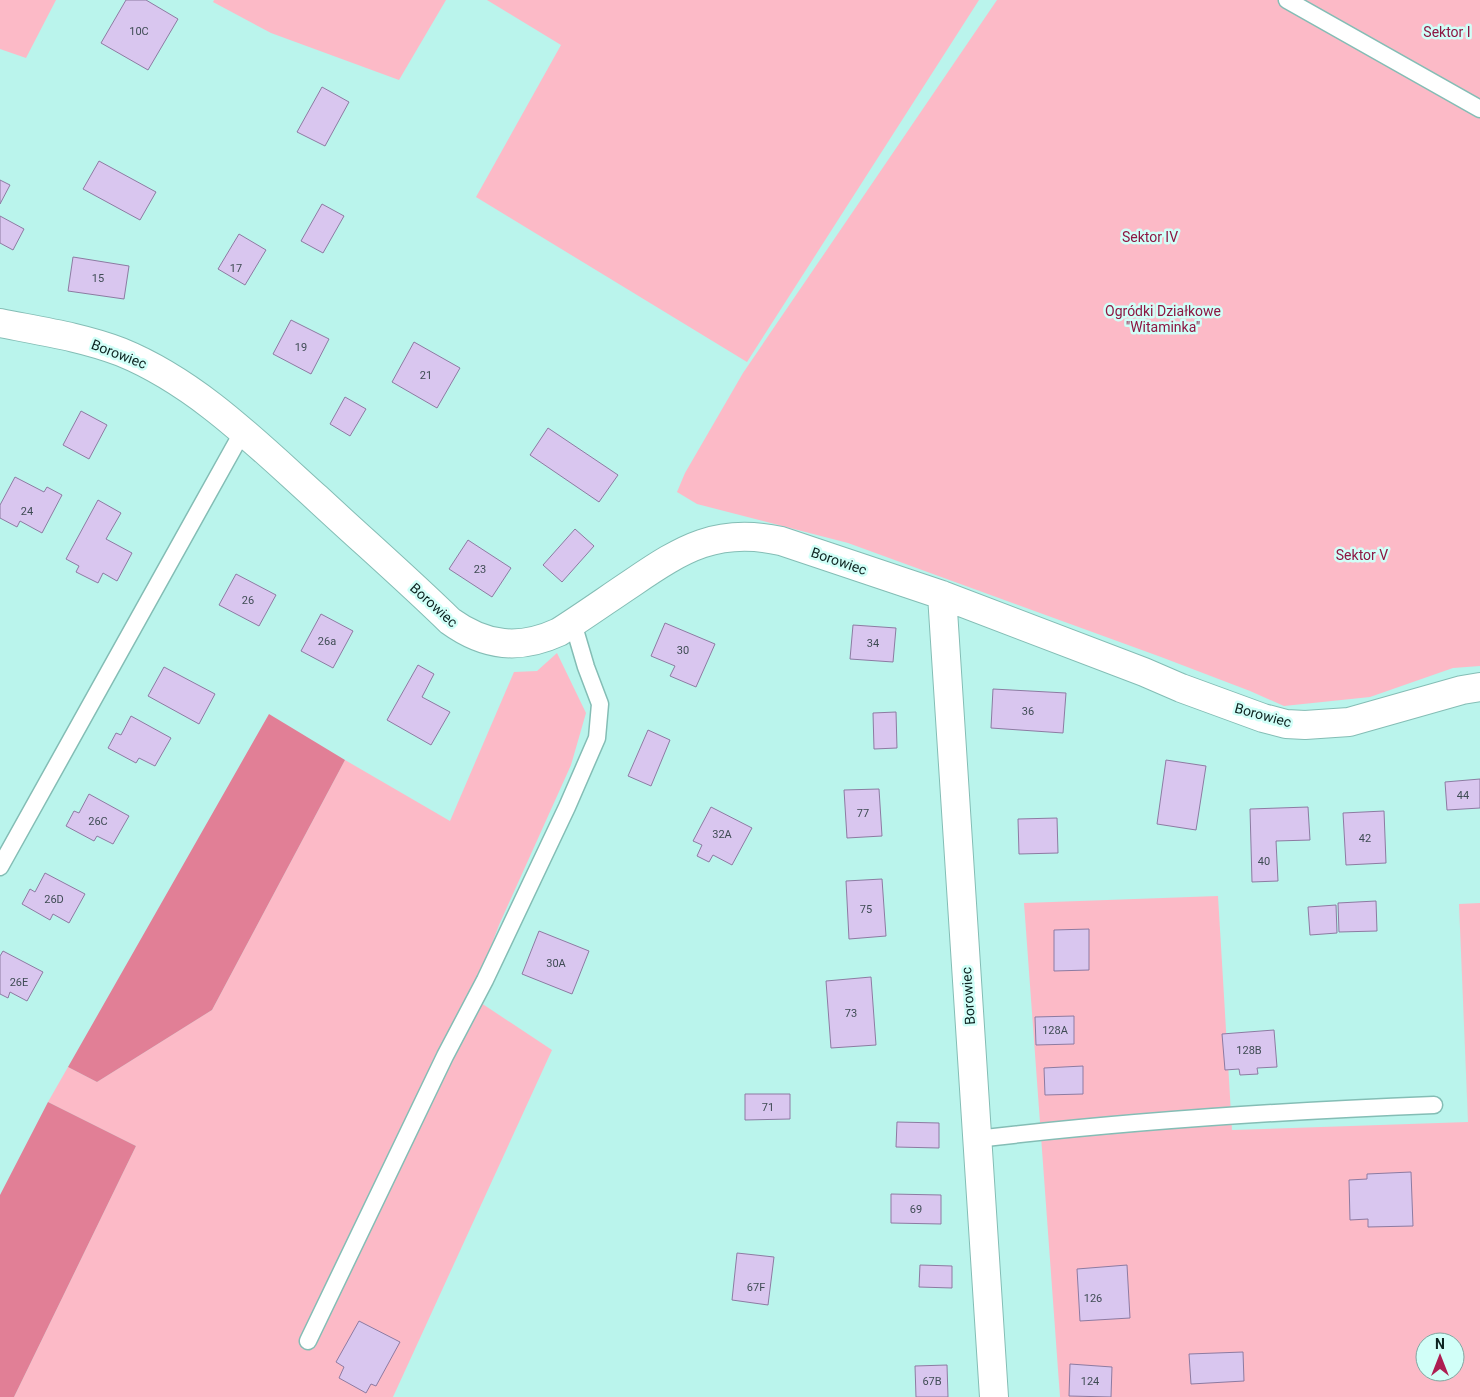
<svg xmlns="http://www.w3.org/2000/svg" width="1480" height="1397" font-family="Roboto,sans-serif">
<rect width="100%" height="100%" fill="#baf4ec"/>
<path fill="#fcbac7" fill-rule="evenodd" d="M 0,0 L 56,0 L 26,58 L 0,49 Z
M 214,0 L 446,0 L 399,80 L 271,33 L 213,2 Z
M 487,0 L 979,0 L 747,362 L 476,197 L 561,45 Z
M 997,0 L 1480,0 L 1480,666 L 1453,668 L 1370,697 L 1284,706 L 1250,691 L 1161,657 L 848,543 L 697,504 L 677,492 L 685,473 L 743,373 Z
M 557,653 L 586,713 L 571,765 L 499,925 L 472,997 L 552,1050 L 393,1397 L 14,1397 L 136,1146 L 48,1102 L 68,1067 L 97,1082 L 212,1010 L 345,760 L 450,821 L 514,672 L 537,671 Z
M 1218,896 L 1232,1130 L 1468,1122 L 1459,904 L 1480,903 L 1480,1397 L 1060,1397 L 1024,903 ZM 1425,1342 L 1455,1342 L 1455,1372 L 1425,1372 Z"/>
<path fill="#e17f96" d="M 269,714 L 345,760 L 212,1010 L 97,1082 L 68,1067 Z
M 48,1102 L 136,1146 L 14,1397 L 0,1397 L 0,1195 Z"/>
<path fill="#d9c6ef" stroke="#8d7ba2" d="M 126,0 L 146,0 L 178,19 L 148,70 L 101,43 Z
M 322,87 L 349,102 L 325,146 L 297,132 Z
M 99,161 L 156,192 L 140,220 L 83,189 Z
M 0,180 L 10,185 L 0,204 Z
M 322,204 L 344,216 L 323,253 L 301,241 Z
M 0,216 L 24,229 L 13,250 L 0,243 Z
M 239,234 L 266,250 L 245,285 L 218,269 Z
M 73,257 L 129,266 L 124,299 L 68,291 Z
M 291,320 L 329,339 L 311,374 L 273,354 Z
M 414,342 L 460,368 L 437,408 L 392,382 Z
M 345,397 L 366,409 L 350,436 L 330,424 Z
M 81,411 L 107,425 L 89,459 L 63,445 Z
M 548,428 L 618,475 L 599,502 L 530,455 Z
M 15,477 L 44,492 L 47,487 L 62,495 L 42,533 L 20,521 L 17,527 L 0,518 L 0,505 Z
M 98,500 L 121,513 L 106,539 L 132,553 L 117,581 L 103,573 L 98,583 L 76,572 L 79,566 L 66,559 Z
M 575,529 L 594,546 L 562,582 L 543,565 Z
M 468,540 L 511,568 L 492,597 L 449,569 Z
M 236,574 L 276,595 L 259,626 L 219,605 Z
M 321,614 L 353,631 L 333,668 L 301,651 Z
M 665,623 L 715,644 L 696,687 L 670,676 L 675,666 L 651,656 Z
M 853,625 L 896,628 L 893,662 L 850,659 Z
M 418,665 L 434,674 L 422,697 L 450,712 L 431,745 L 387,720 Z
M 164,667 L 215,694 L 199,724 L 148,696 Z
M 993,689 L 1066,693 L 1063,733 L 991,728 Z
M 896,712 L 897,748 L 874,749 L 873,713 Z
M 131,716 L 171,738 L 155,766 L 139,758 L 136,763 L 108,748 L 116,733 L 121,735 Z
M 648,730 L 670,740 L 651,786 L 628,776 Z
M 1166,760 L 1206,766 L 1196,830 L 1157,824 Z
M 1480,779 L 1480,808 L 1447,810 L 1445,782 Z
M 879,789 L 882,836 L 847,838 L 844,790 Z
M 89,794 L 129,816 L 113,844 L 97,836 L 94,841 L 66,826 L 74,811 L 79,813 Z
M 711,807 L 752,828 L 732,865 L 713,855 L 709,862 L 697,856 L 702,845 L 693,841 Z
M 1308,807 L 1310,840 L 1276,841 L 1278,881 L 1252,882 L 1250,809 Z
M 1384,811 L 1386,863 L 1346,865 L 1343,813 Z
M 1057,818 L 1058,853 L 1019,854 L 1018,819 Z
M 45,873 L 85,894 L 69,923 L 53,914 L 50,920 L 22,904 L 30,889 L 35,892 Z
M 882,879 L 886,936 L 849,939 L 846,881 Z
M 1376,901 L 1377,931 L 1339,932 L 1338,903 Z
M 1336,905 L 1337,933 L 1310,935 L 1308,907 Z
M 1089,929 L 1089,970 L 1054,971 L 1054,930 Z
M 539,931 L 589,951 L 572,994 L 522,974 Z
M 3,951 L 43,972 L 27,1001 L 10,992 L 8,998 L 0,994 L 0,956 Z
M 871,977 L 876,1045 L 831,1048 L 826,981 Z
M 1074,1016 L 1074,1044 L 1036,1045 L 1035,1017 Z
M 1274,1030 L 1277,1067 L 1257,1068 L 1258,1074 L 1240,1075 L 1239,1069 L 1225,1070 L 1222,1034 Z
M 1083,1066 L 1083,1094 L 1045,1095 L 1044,1068 Z
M 745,1094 L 790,1094 L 790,1119 L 745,1120 Z
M 897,1122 L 939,1123 L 939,1148 L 896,1147 Z
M 1411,1172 L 1413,1226 L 1368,1227 L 1368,1219 L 1350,1220 L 1349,1180 L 1367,1179 L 1367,1174 Z
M 891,1194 L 941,1195 L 941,1224 L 891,1223 Z
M 737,1253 L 774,1257 L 768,1305 L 732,1300 Z
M 920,1265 L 952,1266 L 952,1288 L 919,1287 Z
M 1127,1265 L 1130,1318 L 1080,1321 L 1077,1269 Z
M 359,1321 L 400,1342 L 376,1386 L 371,1384 L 366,1393 L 339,1378 L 344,1367 L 336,1362 Z
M 1243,1352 L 1244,1381 L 1191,1384 L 1189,1354 Z
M 1070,1364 L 1112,1367 L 1111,1397 L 1069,1396 Z
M 947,1365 L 948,1397 L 916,1397 L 915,1366 Z"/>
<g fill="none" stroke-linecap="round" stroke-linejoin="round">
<g stroke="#84bdb5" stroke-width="19">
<path id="lane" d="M 1287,0 L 1480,109
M 0,867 L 243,431
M 977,1139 C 1129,1121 1281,1111 1434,1105
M 308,1341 L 445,1056 L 485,980 L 567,807 L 597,738 L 600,704 L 586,667 L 573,623"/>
</g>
<g stroke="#84bdb5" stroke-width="30">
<path id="street" d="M 0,323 C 40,331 82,337 121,352 C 197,383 257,444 317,498 C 361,539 407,579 450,621 C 486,647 520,650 559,632 C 584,616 608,599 632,583 C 683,548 718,527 781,541 L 942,595 L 1144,672 L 1181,688 L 1263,718 L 1286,724 L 1305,725 L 1349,722 L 1462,690 L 1480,687
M 942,595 L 994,1397"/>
</g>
<use href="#lane" stroke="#fff" stroke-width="16"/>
<use href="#street" stroke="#fff" stroke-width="28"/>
</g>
<g text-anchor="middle" stroke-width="5" stroke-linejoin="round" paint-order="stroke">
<g font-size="11" fill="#3f4c54">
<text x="139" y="35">10C</text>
<text x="236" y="272">17</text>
<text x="98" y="282">15</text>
<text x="301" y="351">19</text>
<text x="426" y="379">21</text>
<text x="27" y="515">24</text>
<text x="480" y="573">23</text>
<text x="248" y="604">26</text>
<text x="327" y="645">26a</text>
<text x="873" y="647">34</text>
<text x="683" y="654">30</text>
<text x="1028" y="715">36</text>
<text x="1463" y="799">44</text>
<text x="863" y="817">77</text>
<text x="98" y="825">26C</text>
<text x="722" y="838">32A</text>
<text x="1365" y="842">42</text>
<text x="1264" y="865">40</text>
<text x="54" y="903">26D</text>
<text x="866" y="913">75</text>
<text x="556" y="967">30A</text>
<text x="19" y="986">26E</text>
<text x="851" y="1017">73</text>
<text x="1055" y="1034">128A</text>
<text x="1249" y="1054">128B</text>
<text x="768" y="1111">71</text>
<text x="916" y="1213">69</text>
<text x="756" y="1291">67F</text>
<text x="1093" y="1302">126</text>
<text x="932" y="1385">67B</text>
<text x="1090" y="1385">124</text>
</g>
<g font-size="14" fill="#8d1742" stroke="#d1fff8">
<text x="1447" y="37">Sektor I</text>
<text x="1150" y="242">Sektor IV</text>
<text x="1163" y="316">Ogródki Działkowe<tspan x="1163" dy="16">"Witaminka"</tspan></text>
<text x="1362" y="560">Sektor V</text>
</g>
<g font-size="14" fill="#0c2320" stroke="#d1fff8">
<text transform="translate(119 354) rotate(21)" y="5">Borowiec</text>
<text transform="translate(839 561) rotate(19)" y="5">Borowiec</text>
<text transform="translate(434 605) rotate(42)" y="5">Borowiec</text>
<text transform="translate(1263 715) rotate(15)" y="5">Borowiec</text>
<text transform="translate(968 996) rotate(-94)" y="5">Borowiec</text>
</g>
</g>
<g transform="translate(1440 1357)"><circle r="24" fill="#d1fff8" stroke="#82a7a2"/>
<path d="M0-4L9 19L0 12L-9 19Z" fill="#ad1d52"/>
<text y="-8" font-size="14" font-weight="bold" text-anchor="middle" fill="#0c2320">N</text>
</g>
</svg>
